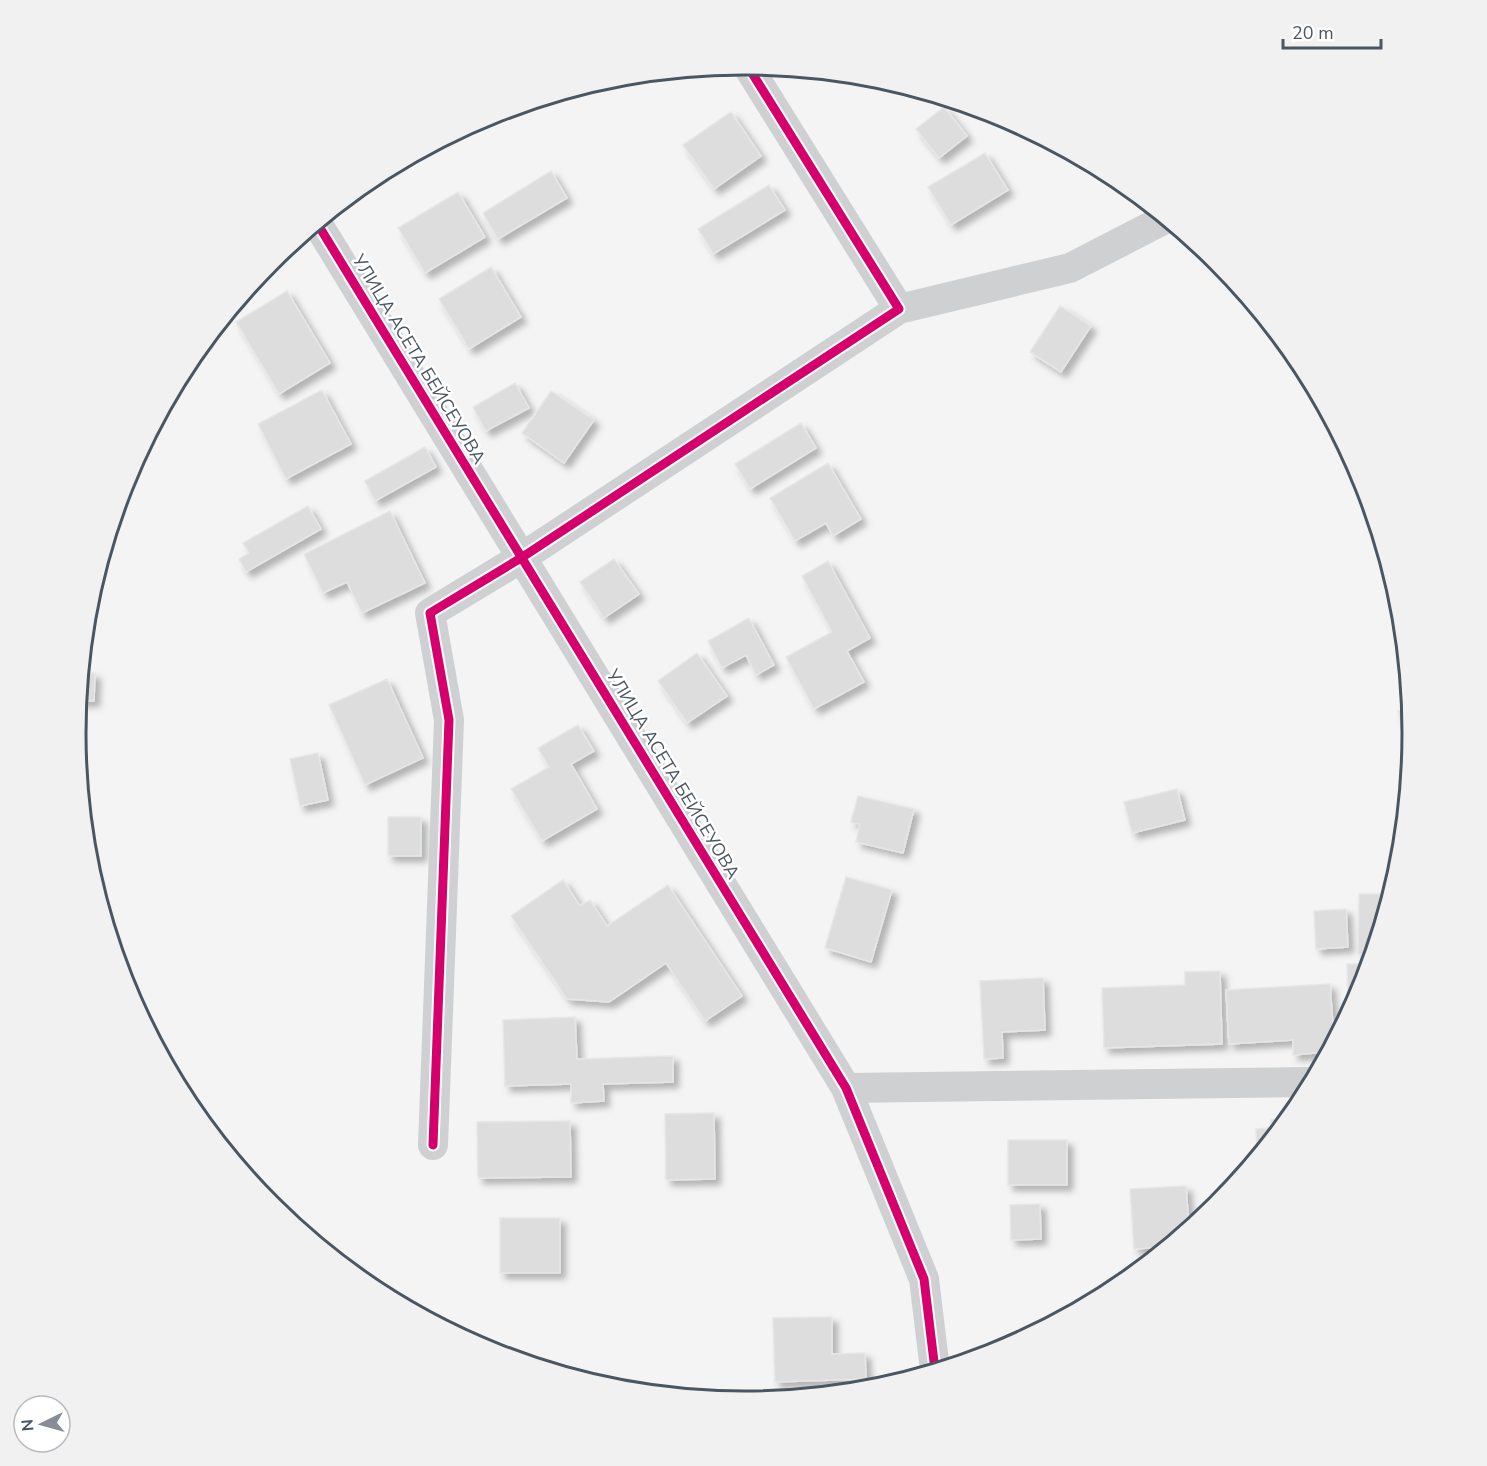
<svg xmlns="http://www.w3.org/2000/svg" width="1487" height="1466" font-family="'Nunito Sans',sans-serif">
<defs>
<filter id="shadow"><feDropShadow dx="5.5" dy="5.5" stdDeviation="3" flood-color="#0004"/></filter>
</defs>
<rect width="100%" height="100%" fill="#f4f4f4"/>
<path fill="#ddddde" stroke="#e5e6e7" stroke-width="1.5" filter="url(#shadow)" d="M 944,107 L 967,136 L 939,158 L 916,129 Z
M 731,112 L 761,156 L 714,189 L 683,145 Z
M 985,153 L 1008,190 L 951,225 L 928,187 Z
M 551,171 L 567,198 L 498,239 L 483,213 Z
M 769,185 L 785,210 L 713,254 L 698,229 Z
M 458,192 L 485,237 L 425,273 L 398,228 Z
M 491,267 L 521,317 L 469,349 L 439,299 Z
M 287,291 L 330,363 L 279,394 L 236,322 Z
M 1060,306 L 1091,326 L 1061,372 L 1030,352 Z
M 515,383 L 529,408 L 486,431 L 473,407 Z
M 322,390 L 351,444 L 286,479 L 258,424 Z
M 551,391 L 594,420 L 564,463 L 522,433 Z
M 801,423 L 816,448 L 750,489 L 735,464 Z
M 425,447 L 436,467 L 375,501 L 365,481 Z
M 828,463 L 861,519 L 833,536 L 826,523 L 795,541 L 770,498 Z
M 308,506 L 321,529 L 246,572 L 239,559 L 249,553 L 243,543 Z
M 390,511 L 425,583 L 362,613 L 347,582 L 323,593 L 304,554 Z
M 614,559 L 639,594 L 604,618 L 580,582 Z
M 828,561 L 870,638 L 847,651 L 864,682 L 814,709 L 786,657 L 832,632 L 802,576 Z
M 749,618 L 774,665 L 756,675 L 746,655 L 722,668 L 708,641 Z
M 697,653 L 727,696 L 687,723 L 658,681 Z
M 81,673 L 95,673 L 94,701 L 78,701 Z
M 387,679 L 423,758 L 365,785 L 329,705 Z
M 1410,708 L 1412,733 L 1410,757 L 1398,711 Z
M 578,725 L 594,751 L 571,764 L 597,809 L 542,841 L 511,789 L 549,767 L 538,748 Z
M 318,753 L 328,800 L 300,806 L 290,759 Z
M 1177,789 L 1185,820 L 1132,833 L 1124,802 Z
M 858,796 L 914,809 L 903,853 L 856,842 L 860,824 L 851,822 Z
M 388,817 L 421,817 L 421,856 L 388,856 Z
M 846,877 L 892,890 L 871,962 L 825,948 Z
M 563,880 L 580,906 L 590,900 L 607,926 L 668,885 L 742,996 L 705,1021 L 666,963 L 609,1002 L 567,999 L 511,916 Z
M 1359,894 L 1390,894 L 1372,954 L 1358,954 Z
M 1346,909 L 1348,947 L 1316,949 L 1314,911 Z
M 1347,964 L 1369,964 L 1355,1001 L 1348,1001 Z
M 1220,971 L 1222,1044 L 1104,1048 L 1102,988 L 1185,985 L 1185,972 Z
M 1043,978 L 1045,1030 L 1002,1032 L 1003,1058 L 984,1059 L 980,981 Z
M 1330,984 L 1334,1040 L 1327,1052 L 1293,1055 L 1293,1040 L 1229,1044 L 1226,990 Z
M 575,1017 L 577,1059 L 673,1056 L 673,1082 L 603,1084 L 604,1101 L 571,1103 L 571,1084 L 505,1086 L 503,1020 Z
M 714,1113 L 715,1179 L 666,1180 L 665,1114 Z
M 1287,1119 L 1261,1151 L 1257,1151 L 1256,1129 L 1271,1128 L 1271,1120 Z
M 570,1121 L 571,1177 L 478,1178 L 477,1122 Z
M 1008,1140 L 1067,1140 L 1067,1185 L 1008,1185 Z
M 1186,1186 L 1189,1228 L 1165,1247 L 1134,1249 L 1130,1189 Z
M 1040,1204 L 1041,1239 L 1011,1240 L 1010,1205 Z
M 500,1218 L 560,1218 L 560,1273 L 500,1273 Z
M 832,1317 L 832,1354 L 865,1353 L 866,1379 L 775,1382 L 773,1318 Z
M 1041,1328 L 1021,1339 L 1020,1331 Z"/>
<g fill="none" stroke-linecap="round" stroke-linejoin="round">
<path stroke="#ced0d2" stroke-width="30" d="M 317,223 L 846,1088 L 924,1279 L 935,1370
M 899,309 L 1070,268 L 1165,219
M 846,1088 L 1311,1082
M 433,1145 L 449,720 L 430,613 L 521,558 L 899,309 L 747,65"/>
<g stroke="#fff" stroke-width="13">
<path id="cycleway" d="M 317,223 L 846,1088 L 924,1279 L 935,1370
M 433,1145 L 449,720 L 430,613 L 521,558 L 899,309 L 747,65"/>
</g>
<use href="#cycleway" stroke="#d6006c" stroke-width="9"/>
</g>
<g text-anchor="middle" stroke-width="5" stroke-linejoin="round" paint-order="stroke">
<g font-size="18" fill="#4a5661" stroke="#fff">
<text transform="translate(419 359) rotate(59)" y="6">УЛИЦА АСЕТА БЕЙСЕУОВА</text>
<text transform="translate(673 774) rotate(59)" y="6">УЛИЦА АСЕТА БЕЙСЕУОВА</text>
</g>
</g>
<path d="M0 0H1487V1466H0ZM86 733a658 658 0 1 1 1316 0a658 658 0 1 1-1316 0Z" fill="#f1f1f2" fill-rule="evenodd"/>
<path fill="none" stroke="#4a5661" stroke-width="3" d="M86 733a658 658 0 1 1 1316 0a658 658 0 1 1-1316 0Z"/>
<g transform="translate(42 1424) rotate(265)"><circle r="28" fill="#ffffff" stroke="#b7bbc0" stroke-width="1.5"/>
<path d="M0-4.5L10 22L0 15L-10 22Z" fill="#868d94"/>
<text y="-9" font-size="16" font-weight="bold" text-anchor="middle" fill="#4a5661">N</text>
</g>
<path d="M1283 39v9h98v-9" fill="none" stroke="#4a5661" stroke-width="3"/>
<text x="1292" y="39" font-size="18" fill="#4a5661" stroke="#ffffff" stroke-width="4.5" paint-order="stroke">20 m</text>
</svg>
